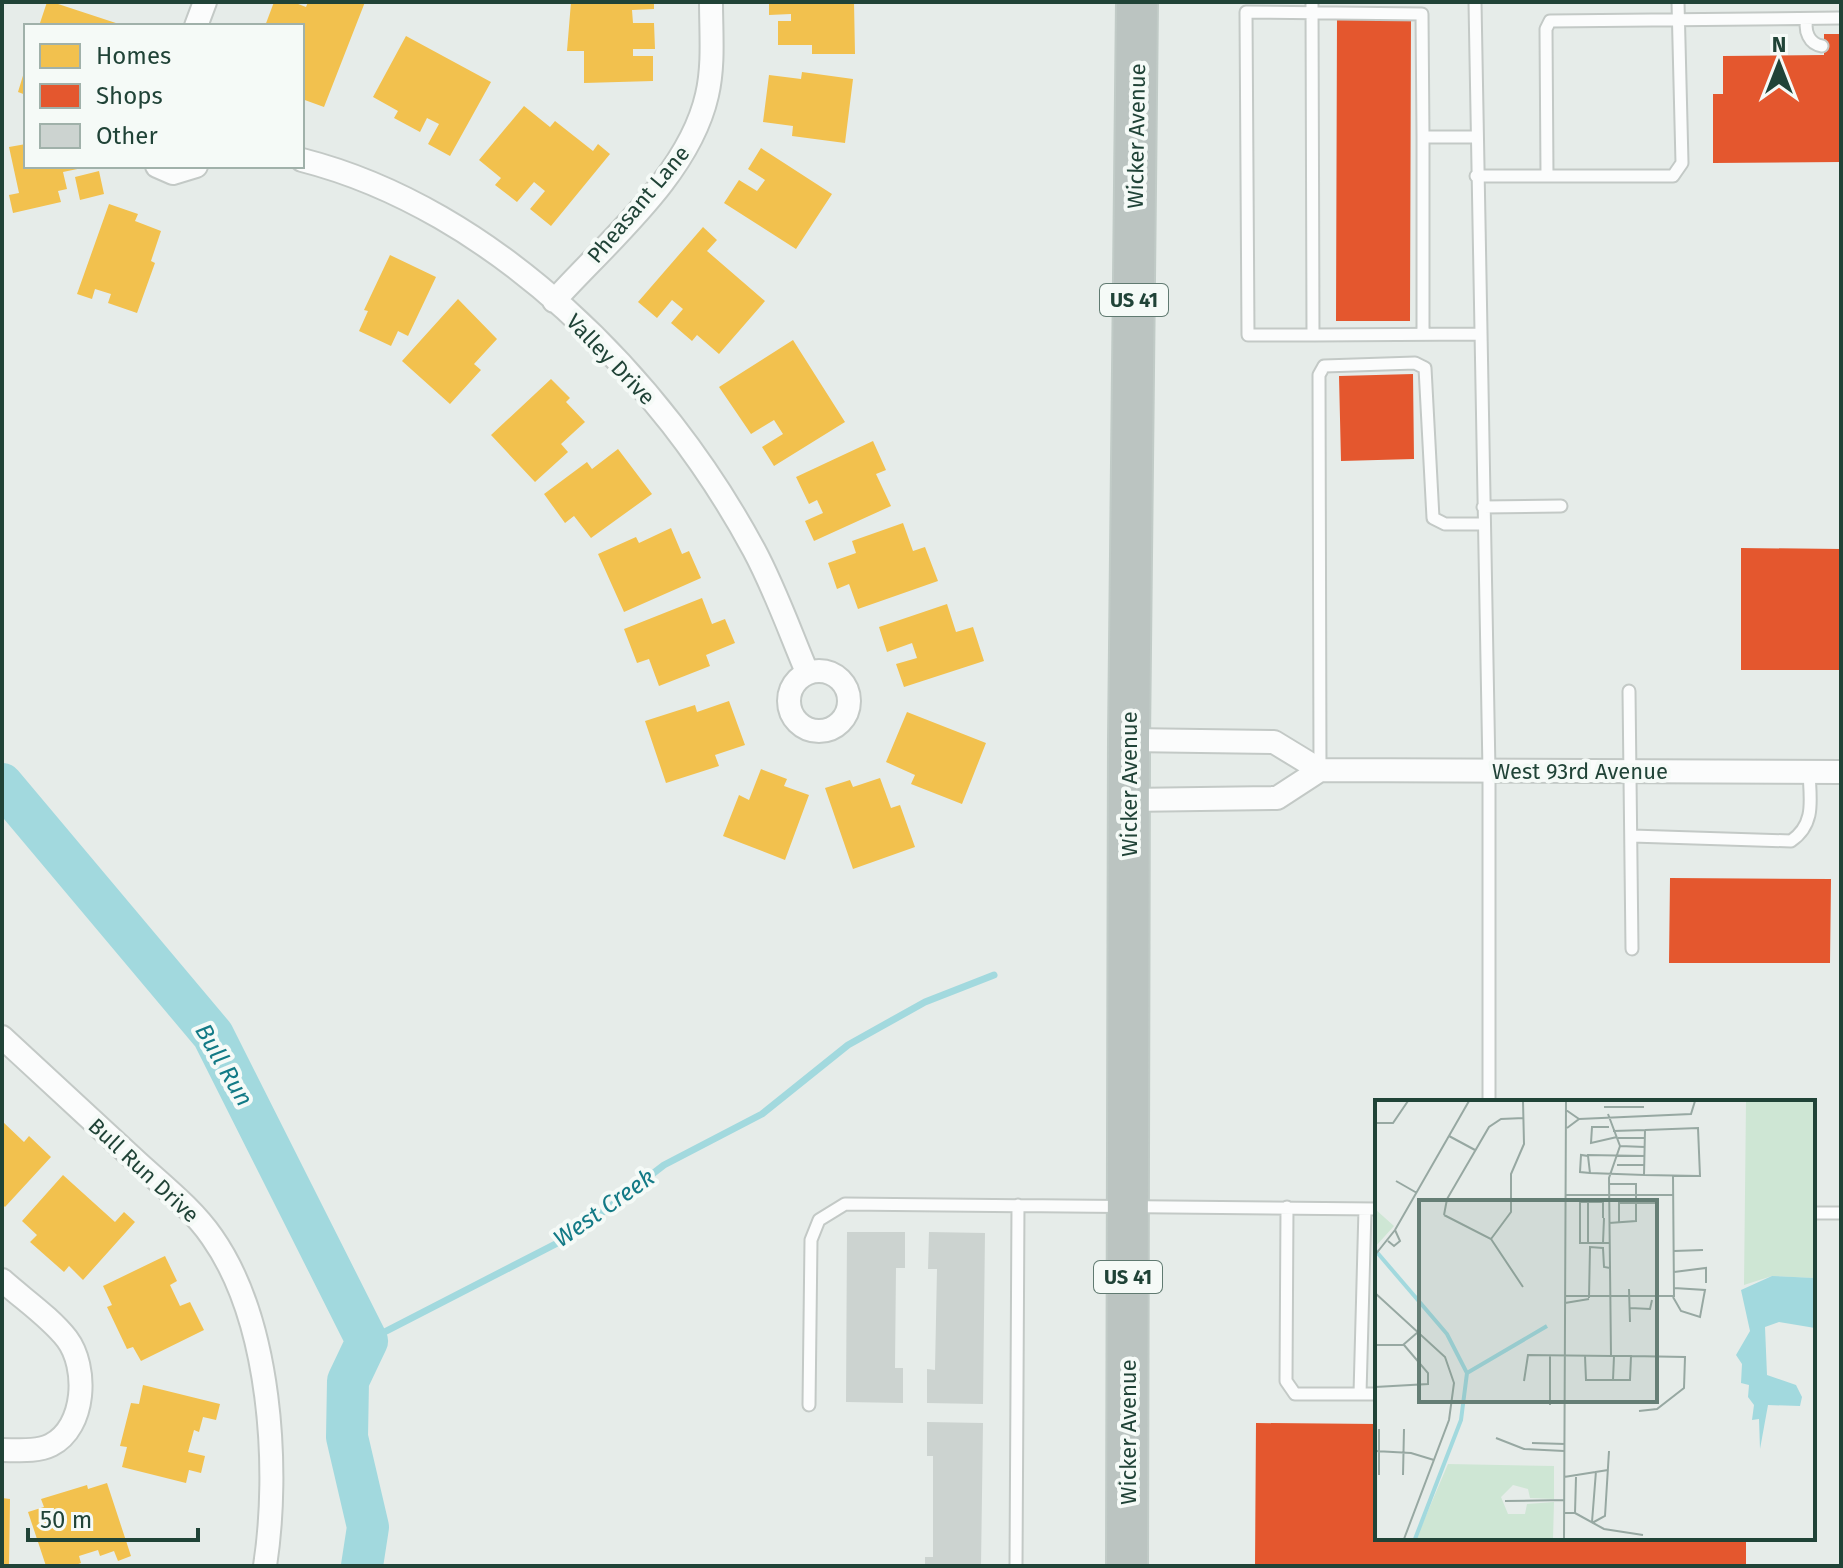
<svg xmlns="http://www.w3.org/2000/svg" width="1843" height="1568" font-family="'Fira Sans',sans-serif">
<rect width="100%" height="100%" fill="#e6ece9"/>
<path fill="#f2c14e" d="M 47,2 L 52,2 L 125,26 L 39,26 Z
M 274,2 L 293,2 L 306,7 L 308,2 L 365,2 L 324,107 L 302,99 L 302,26 L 265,26 Z
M 571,2 L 654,2 L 654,9 L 632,10 L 633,23 L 654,23 L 655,49 L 633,49 L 633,56 L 653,56 L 653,81 L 584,83 L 584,51 L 567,51 Z
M 769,2 L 854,2 L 855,54 L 812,54 L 812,45 L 778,45 L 778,21 L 791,21 L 791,14 L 769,15 Z
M 406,36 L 491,82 L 450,156 L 428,144 L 439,124 L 427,118 L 420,132 L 394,118 L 398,111 L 373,97 Z
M 25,69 L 26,69 L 26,95 L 18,92 Z
M 802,72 L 853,79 L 845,143 L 792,136 L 793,126 L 763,122 L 769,75 L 801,79 Z
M 524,106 L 550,127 L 555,121 L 593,151 L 598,144 L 610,154 L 551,226 L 530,209 L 545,191 L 534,182 L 517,202 L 495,185 L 501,178 L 479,160 Z
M 26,144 L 26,166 L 87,167 L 63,172 L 67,189 L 58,191 L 61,202 L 13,213 L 9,195 L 19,193 L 9,147 Z
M 761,148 L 832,194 L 796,249 L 724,203 L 739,180 L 757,191 L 765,180 L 748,169 Z
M 99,171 L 104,194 L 80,200 L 75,177 Z
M 109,204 L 138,214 L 135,221 L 161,231 L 151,261 L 155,263 L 137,313 L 108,303 L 111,294 L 95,289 L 92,299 L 77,294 Z
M 703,227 L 717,240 L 707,251 L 765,301 L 719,354 L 697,335 L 692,341 L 671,323 L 683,309 L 672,300 L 657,318 L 638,302 Z
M 390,255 L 436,277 L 408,336 L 398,331 L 391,346 L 359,331 L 368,311 L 364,310 Z
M 458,299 L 497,339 L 474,364 L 481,370 L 450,404 L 402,361 Z
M 793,340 L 845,422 L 774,466 L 762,447 L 783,434 L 774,420 L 751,434 L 719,387 Z
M 551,379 L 570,398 L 566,402 L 585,422 L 561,444 L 568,452 L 535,482 L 491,435 Z
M 873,441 L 886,470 L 876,474 L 891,506 L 814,541 L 805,521 L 823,513 L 817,500 L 809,504 L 796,477 Z
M 618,449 L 652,494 L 591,538 L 574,516 L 565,523 L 544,494 L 587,462 L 592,469 Z
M 903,523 L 913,551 L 925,547 L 938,581 L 858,609 L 849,584 L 837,589 L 828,563 L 856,553 L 852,541 Z
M 671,528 L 682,554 L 689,551 L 701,578 L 624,612 L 598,554 L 636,537 L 639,543 Z
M 702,598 L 712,624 L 725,619 L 735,643 L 706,655 L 710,666 L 659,686 L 649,659 L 637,663 L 624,629 Z
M 947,604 L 956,632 L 973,627 L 984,661 L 904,687 L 896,664 L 917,658 L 912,643 L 887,652 L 879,627 Z
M 729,701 L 745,745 L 715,755 L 719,766 L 666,783 L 645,721 L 695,705 L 697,712 Z
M 907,712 L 986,743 L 962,804 L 911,784 L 915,775 L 886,762 Z
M 761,769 L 787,779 L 784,786 L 809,795 L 785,860 L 723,836 L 739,795 L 749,800 Z
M 880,778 L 891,808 L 900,805 L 915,847 L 853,869 L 825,788 L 850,780 L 853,787 Z
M 2,1121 L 24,1142 L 29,1136 L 51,1157 L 5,1207 L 2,1204 Z
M 63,1175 L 115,1222 L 124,1212 L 135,1222 L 83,1280 L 69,1266 L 64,1272 L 30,1242 L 37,1235 L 22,1221 Z
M 165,1256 L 177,1281 L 170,1285 L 180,1306 L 190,1302 L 204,1330 L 141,1361 L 133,1347 L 127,1349 L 107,1307 L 112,1305 L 103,1286 Z
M 143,1385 L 220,1404 L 216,1420 L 203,1417 L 199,1432 L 194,1430 L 188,1452 L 205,1456 L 201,1473 L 189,1470 L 186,1483 L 122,1467 L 127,1447 L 120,1446 L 131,1403 L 139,1404 Z
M 107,1483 L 131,1556 L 118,1561 L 114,1551 L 100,1556 L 98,1550 L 79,1556 L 81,1563 L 73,1566 L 46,1566 L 28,1512 L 44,1507 L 41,1499 L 87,1485 L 88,1489 Z
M 2,1498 L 10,1499 L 9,1566 L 2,1566 Z"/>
<path fill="#e4572e" d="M 1337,18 L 1411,18 L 1410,321 L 1336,321 Z
M 1824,34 L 1841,34 L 1841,162 L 1713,163 L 1713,94 L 1723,94 L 1723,56 L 1824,55 Z
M 1413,374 L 1414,459 L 1341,461 L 1339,376 Z
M 1741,548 L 1841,549 L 1841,670 L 1741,670 Z
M 1670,878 L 1831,879 L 1830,963 L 1669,963 Z
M 1256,1423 L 1377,1424 L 1377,1538 L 1746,1538 L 1746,1566 L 1255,1566 Z"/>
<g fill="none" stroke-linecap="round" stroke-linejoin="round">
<path stroke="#a2d9de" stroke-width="7" d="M 367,1341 L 573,1235 L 664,1165 L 762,1114 L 848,1045 L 925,1002 L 994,975"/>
<path stroke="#a2d9de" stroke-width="42" d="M 2,784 L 213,1035 L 367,1341 L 348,1381 L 347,1437 L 368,1527 L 362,1566"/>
</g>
<path fill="#ccd3d0" d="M 847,1232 L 905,1232 L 905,1268 L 896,1268 L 895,1368 L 903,1368 L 903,1403 L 846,1402 Z
M 929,1232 L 985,1233 L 983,1404 L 927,1403 L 927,1369 L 935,1370 L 937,1269 L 928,1269 Z
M 927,1422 L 983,1423 L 981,1566 L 925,1566 L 925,1557 L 933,1557 L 933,1456 L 927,1456 Z"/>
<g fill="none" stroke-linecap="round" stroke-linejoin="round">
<g stroke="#c3c9c6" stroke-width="15">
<path id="lane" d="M 1312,2 L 1313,335 L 1481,334
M 1475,2 L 1489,771 L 1489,1102
M 1807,19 C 1804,31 1809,44 1822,46
M 1476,176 L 1673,176 L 1682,163 L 1678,2
M 1547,176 L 1546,29 L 1550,21 L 1841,18
M 1423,334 L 1423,137 L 1476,137
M 1313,335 L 1248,335 L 1246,12 L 1422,14 L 1423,137
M 1483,507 L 1561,506
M 1629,691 L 1632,949
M 1320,769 L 1319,375 L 1324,366 L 1415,363 L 1425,368 L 1433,518 L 1445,524 L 1483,524
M 1632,836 L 1791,841 C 1816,824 1810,799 1809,772
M 1287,1207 L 1286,1381 L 1295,1394 L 1377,1394
M 1813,1213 L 1841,1213
M 1360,1394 L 1365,1209
M 809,1405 L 811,1240 L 819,1220 L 845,1204 L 1377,1209
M 1016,1566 L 1018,1205"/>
</g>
<g stroke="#c3c9c6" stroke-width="26">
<path id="street" d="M 196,26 L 205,2
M 302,160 C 494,209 662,379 754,550 C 775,589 790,632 807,672
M 157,166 L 173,173 L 196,166
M 554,301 C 608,241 689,175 707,95 C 714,65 711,33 711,2
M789 701a30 30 0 1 1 60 0a30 30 0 1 1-60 0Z
M 1129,740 L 1274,742 L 1320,770 L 1841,772
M 1129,800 L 1277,798 L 1320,770
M 2,1037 C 46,1078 91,1119 135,1160 C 162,1185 192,1208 212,1237 C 271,1321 280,1468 265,1566
M 2,1280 C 23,1299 50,1317 67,1339 C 88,1367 86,1427 51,1445 C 37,1452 18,1450 2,1450"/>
</g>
<g stroke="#c1cbc7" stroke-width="44">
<path id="highway" d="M 1127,1566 L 1129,740 L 1137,2"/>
</g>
<use href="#lane" stroke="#fbfcfc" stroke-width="11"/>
<use href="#street" stroke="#fbfcfc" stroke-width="22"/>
<use href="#highway" stroke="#bbc4c1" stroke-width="40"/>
</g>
<g text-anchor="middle" stroke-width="8" stroke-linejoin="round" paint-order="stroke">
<g fill="#f5faf7" stroke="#607a71" stroke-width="2">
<rect x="1100" y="284" width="68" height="32" rx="6"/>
<rect x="1094" y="1261" width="68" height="32" rx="6"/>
</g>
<g font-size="20" font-weight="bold" fill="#204337">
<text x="1134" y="307">US 41</text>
<text x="1128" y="1284">US 41</text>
</g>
<g font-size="22" fill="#204337" stroke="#f5faf7">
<text transform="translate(1136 136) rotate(-89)" y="8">Wicker Avenue</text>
<text transform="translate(638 204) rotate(-50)" y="8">Pheasant Lane</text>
<text transform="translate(611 359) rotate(46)" y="8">Valley Drive</text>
<text x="1580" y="779">West 93rd Avenue</text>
<text transform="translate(1129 784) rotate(-90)" y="8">Wicker Avenue</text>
<text transform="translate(144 1170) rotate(43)" y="8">Bull Run Drive</text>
<text transform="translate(1128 1432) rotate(-90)" y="8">Wicker Avenue</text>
</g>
<g font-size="24" font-style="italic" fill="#137a86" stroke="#f5faf7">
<text transform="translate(224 1065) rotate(60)" y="8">Bull Run</text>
<text transform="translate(604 1208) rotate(-35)" y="8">West Creek</text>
</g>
</g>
<g transform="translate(1375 1100)">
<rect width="440" height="440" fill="#e6ece9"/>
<path d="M 371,1 L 440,1 L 440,178 L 397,176 L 369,185 ZM 0,109 L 19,126 L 0,147 ZM 73,364 L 179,366 L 179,399 L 155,398 L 153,389 L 138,385 L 126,397 L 133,414 L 150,414 L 152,404 L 179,402 L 178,439 L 41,439 Z" fill="#cee6d4"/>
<path d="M 397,176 L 440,178 L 440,228 L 404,222 L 390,227 L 392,275 L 421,285 L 427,297 L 425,306 L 393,305 L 385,349 L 384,319 L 377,320 L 379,305 L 373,297 L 374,285 L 366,283 L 367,264 L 361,255 L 375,231 L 366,190 Z" fill="#a2d9de"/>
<path fill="none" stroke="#a2d9de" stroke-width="4" d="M 0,150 L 72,234 L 92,273 L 86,320 L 40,439M 92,273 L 172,226"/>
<path fill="none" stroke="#97a8a2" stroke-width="2" d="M 229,7 L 269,7M 191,10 L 204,19 L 192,28M 204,19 L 316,14 L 320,1M 0,23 L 18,23 L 33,1M 234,27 L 217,27 L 216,43 L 242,37M 74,36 L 100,50M 243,38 L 270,38M 245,46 L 270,47M 212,55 L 270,56M 242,65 L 269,65M 215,73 L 205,72 L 206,55 L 213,56 L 215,73 L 269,75 L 270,30 L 238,31M 269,75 L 325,76 L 323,28 L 270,30M 21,81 L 42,93M 234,84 L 261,84 L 261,121 L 234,123M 191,95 L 299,95M 213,100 L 213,143 L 235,143M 69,115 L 72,99 L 114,27 L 126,19 L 149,18M 69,115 L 116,139 L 148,187M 244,123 L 244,103 L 283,103M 116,139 L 136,112 L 136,74 L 149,44 L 148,1M 13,141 L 19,146 L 25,141 L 20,130M 213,143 L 205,143 L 205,102 L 228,102 L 228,118M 228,143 L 229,118M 299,151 L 328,150M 0,155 L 20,130 L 94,1M 299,172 L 331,168 L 331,183M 254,189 L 255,222M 0,193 L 70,257 L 79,283 L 74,320 L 29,439M 191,196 L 299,196 L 298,75M 298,197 L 306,211 L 325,217 L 330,190 L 299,188M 214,198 L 215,147 L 228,148 L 229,167 L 235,168M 190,203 L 214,199M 255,208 L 275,209 L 277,200M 0,245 L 28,245 L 43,232M 210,256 L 211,280 L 255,280 L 256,256 L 236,256M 256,256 L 310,257 L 309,288 L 282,309 L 264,311M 238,280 L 239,256M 149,281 L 153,255 L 236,256 L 234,78 L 245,46 L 233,14M 0,287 L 53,284 L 53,273 L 29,245M 175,305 L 175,255M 121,338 L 149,349 L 189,351M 157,343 L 190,344M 0,351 L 36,353 L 59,360M 4,375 L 4,329M 28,375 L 29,329M 189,377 L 233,370M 130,401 L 189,400M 190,413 L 200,413 L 201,377M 200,413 L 229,429 L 268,435M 217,422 L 221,371M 217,423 L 230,416 L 234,351M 189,439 L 191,1"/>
<path fill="#657e75" fill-opacity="0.15" stroke="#657e75" stroke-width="4" d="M 44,100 L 282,100 L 282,302 L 44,302 Z"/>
<rect width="440" height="440" fill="none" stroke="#204337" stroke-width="4"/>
</g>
<rect width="1843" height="1568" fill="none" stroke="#204337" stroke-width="8"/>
<rect x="24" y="24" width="280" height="144" fill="#f5faf7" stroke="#a0b1aa" stroke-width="2"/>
<rect x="40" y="44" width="40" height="24" fill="#f2c14e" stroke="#a0b1aa" stroke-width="2"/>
<text x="96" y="64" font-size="24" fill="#204337">Homes</text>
<rect x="40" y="84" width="40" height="24" fill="#e4572e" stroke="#a0b1aa" stroke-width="2"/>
<text x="96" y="104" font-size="24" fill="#204337">Shops</text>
<rect x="40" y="124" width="40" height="24" fill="#ccd3d0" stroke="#a0b1aa" stroke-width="2"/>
<text x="96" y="144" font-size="24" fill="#204337">Other</text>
<g transform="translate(1779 64)" stroke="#f5faf7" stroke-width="6" paint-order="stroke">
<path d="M0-6L14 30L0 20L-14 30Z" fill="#204337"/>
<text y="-12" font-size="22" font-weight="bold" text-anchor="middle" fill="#204337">N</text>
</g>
<path d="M28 1528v12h170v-12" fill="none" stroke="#204337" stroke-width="4"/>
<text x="40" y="1528" font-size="24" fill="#204337" stroke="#f5faf7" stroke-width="6" paint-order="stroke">50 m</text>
</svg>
